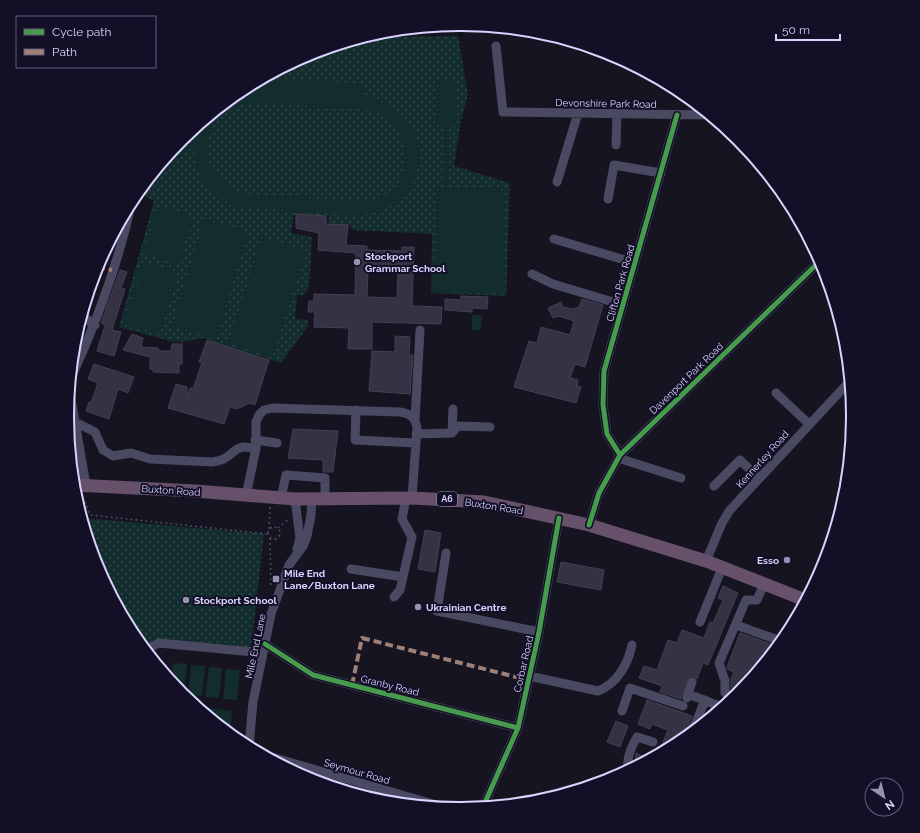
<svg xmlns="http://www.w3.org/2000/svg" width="920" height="833" font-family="Raleway,sans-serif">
<defs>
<pattern id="park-dots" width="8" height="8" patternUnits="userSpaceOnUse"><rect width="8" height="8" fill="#132c2d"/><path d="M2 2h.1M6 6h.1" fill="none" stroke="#354a4c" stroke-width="1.8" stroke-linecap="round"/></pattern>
</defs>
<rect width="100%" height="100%" fill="#161421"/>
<path fill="url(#park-dots)" d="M 458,36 L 468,95 L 461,121 L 454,166 L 510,183 L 506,296 L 431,293 L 432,234 L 354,230 L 349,225 L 328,225 L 329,216 L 294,215 L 291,233 L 312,237 L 309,287 L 303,295 L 297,295 L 295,319 L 308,320 L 308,326 L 281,363 L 203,338 L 183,342 L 170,341 L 119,327 L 154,201 L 144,196 L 146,183 L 183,139 L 242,90 L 310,54 L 366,37 Z
M 83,518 L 264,534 L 251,649 L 157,640 L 144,648 L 134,634 L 97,566 Z"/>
<path fill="#132c2d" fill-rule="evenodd" d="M 265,78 L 364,84 L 364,96 C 442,113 436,209 357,215 L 230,207 L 230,204 L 208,187 L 198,172 L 194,150 L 194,138 L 199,126 L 241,91 ZM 250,103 L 362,109 C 419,117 420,195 366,201 L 243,194 C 192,176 196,111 250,103 Z
M 438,81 L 456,82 L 455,126 L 437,126 Z
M 445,129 L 450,130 L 449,185 L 442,184 Z
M 438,187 L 505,190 L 504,294 L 433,291 Z
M 161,207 L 190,215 L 189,217 L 193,218 L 188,237 L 184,236 L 182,242 L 186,243 L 181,262 L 177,261 L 176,263 L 147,255 L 148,252 L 144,251 L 149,233 L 153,233 L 155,228 L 151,227 L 156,208 L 160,209 Z
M 204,219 L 248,232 L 216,339 L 172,326 Z
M 262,237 L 306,250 L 273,357 L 228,343 Z
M 141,262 L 174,270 L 178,272 L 173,291 L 168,290 L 168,293 L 172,294 L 167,313 L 163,312 L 162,314 L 166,315 L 160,334 L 123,324 L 129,305 L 133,306 L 133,303 L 130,302 L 135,283 L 139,284 L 139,282 L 136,281 Z
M 472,315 L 482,315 L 481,330 L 472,330 Z
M 173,663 L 187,664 L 184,694 L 171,681 Z
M 191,665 L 205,666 L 202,696 L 188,695 Z
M 209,667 L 222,668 L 219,698 L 205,697 Z
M 226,669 L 240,670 L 237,700 L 223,699 Z
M 202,707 L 232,711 L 231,725 L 218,723 L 202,710 Z"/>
<path fill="#343243" stroke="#433f54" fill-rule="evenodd" d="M 296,214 L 326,216 L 326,224 L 348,225 L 346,245 L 367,246 L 367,250 L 402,251 L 402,247 L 414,247 L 412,306 L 442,307 L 441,324 L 372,322 L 372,349 L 348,349 L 349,328 L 314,327 L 315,312 L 308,312 L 309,301 L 314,301 L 314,294 L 355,295 L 356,253 L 318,250 L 319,233 L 296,228 ZM 368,271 L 398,272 L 397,298 L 367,297 Z
M 120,270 L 127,272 L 121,288 L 125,289 L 112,330 L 121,332 L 114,356 L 97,351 L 105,325 L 101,323 Z
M 461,296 L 488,297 L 487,309 L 472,308 L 472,312 L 445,310 L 445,299 L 461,300 Z
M 582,299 L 603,305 L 585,367 L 575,364 L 570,378 L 578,380 L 577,386 L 581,387 L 576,403 L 514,387 L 529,341 L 537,343 L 541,327 L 570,335 L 574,321 L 559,316 L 553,318 L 548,308 L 561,302 L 563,307 L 573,309 L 579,307 Z
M 132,334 L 143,338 L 141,347 L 158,348 L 159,351 L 171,351 L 172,344 L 182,344 L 182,364 L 179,364 L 179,373 L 153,372 L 153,369 L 150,369 L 150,357 L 123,350 Z
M 395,336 L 410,337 L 409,355 L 413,355 L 410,394 L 369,391 L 372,351 L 395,352 Z
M 207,340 L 269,360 L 255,405 L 250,403 L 237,409 L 230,407 L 224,424 L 168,408 L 176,384 L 187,387 L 187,398 L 190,388 L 193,389 L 202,363 L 199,362 Z
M 94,364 L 134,377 L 128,393 L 118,389 L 109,419 L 86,411 L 89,402 L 91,403 L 98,383 L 88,379 Z
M 293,429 L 338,431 L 333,472 L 323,472 L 323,460 L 288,458 Z
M 425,530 L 441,533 L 435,572 L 418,569 Z
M 561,562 L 604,570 L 601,590 L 557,582 Z
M 723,586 L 738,593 L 708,665 L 703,663 L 697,679 L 693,676 L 688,678 L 681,699 L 660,692 L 662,686 L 639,678 L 644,666 L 657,670 L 668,640 L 677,643 L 682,630 L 704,638 L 710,622 L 713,623 L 723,600 L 718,598 Z
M 740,633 L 777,646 L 739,692 L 731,689 L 731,679 L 734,672 L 727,669 L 727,667 Z
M 647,700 L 692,716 L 685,736 L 680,734 L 676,744 L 658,754 L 668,730 L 652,724 L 650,729 L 638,724 Z
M 616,721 L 628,726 L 620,747 L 607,742 Z
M 636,753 L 649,759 L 634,767 Z"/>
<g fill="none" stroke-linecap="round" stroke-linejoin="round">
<path stroke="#44505f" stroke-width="1.5" stroke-dasharray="2 3" stroke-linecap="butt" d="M 83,497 L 90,515 L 268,534
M268 533a6 6 0 1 1 12 0a6 6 0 1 1-12 0Z
M 278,528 L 289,519
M 269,529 L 270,507
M 270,538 L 271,588"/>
<path stroke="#4a4962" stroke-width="9" d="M 496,46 L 503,112 L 709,115
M 616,145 L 617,114
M 557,182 L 578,113
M 608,199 L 614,165 L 661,173
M 554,239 L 635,263
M 532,274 L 553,284 L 623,305
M 82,316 L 95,325
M 71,378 C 97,321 119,262 132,201
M 70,393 L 86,485
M 776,393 L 809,424
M 356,410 L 355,440 L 415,443
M 415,420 L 420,330
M 75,422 L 95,432 L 103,450 L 113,456 L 131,453 L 150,459 L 212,462 C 230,461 232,448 243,447 C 247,447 252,448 256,448
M 452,433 L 453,409
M 416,434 L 452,433 L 458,426 L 490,427
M 255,440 L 277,443
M 620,455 L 607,434 L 603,405 L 604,371 L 677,115
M 618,458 L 681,478
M 714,486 L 740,460 L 759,478
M 246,496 L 256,448 L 256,422 L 259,415 L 264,410 L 272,408 L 400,412 C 411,414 415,417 417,428 L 412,498
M 281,498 L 286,475 L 325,478 L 325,499
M 295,499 L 300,538 L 297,549
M 589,525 L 599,493 L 620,455 L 820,261
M 446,553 L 437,611 L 539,632
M 706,561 L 722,523 L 730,510 L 849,382
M 351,569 L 403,577
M 394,597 L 400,590 L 412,537 L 402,519 L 406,498
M 700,622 L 722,568
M 736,625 L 781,641
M 265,644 L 313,675 L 518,728
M 146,649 L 159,643 L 263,653
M 529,676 L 598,691 C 617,684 628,664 632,645
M 688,694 L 722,707
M 734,697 L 725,693 L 725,681 L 719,663 L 746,600 L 757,600 L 764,584
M 687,698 L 692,682
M 622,711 L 630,688 L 683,706
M 693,730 L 705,700
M 249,746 L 253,702 L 271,614 L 289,565 L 303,546 L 307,536 L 311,515 L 312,499
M 265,755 L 443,807
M 628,770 C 626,758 631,747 637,737 L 653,742
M 483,807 L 518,728 L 539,632 L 559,518"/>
<path stroke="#67516a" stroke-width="13" d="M 74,485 L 195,491 L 295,499 L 412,498 L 484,502 L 589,525 L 706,561 L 805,600"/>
<g stroke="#43596b" stroke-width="4">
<path id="rail" d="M 446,25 L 475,25"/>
</g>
<use href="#rail" stroke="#130f26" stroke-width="2.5" stroke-dasharray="8" stroke-linecap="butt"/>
<path stroke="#9e8076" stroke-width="4" stroke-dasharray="8 4" stroke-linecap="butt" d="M 97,267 L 112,270
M 352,685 L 362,638 L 528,680"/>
<g stroke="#130f26" stroke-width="8">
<path id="cycleway" d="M 620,455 L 607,434 L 603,405 L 604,371 L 677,115
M 589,525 L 599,493 L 620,455 L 820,261
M 265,644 L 313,675 L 518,728
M 483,807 L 518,728 L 539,632 L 559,518"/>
</g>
<use href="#cycleway" stroke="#469c4c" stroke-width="5"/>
</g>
<g fill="#9591b1" stroke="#130f26" stroke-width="1.5">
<circle cx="357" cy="262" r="4"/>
<circle cx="787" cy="560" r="4"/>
<rect x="272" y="575" width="8" height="8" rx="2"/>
<circle cx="186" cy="600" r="4"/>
<circle cx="418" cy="607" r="4"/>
</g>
<g text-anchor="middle" stroke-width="4" stroke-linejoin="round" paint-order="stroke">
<rect fill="#130f26" stroke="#9e99be" stroke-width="1" x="437" y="492" width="20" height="14" rx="3"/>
<g font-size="9" font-weight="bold" fill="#d9d4ff">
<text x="447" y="502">A6</text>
</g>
<g font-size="10" fill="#d9d4ff" stroke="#130f26">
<text transform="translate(606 103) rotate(1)" y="4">Devonshire Park Road</text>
<text transform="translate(620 283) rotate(-74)" y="4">Clifton Park Road</text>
<text transform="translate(686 378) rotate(-44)" y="4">Davenport Park Road</text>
<text transform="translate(762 459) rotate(-48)" y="4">Kennerley Road</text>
<text transform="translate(171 490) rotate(4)" y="4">Buxton Road</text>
<text transform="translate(494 506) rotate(9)" y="4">Buxton Road</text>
<text transform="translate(255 646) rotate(-78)" y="4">Mile End Lane</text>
<text transform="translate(523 664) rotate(-77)" y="4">Corbar Road</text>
<text transform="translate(390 685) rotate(14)" y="4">Granby Road</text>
<text transform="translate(357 771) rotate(16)" y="4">Seymour Road</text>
</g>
<g font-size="10" font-weight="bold" fill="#d9d4ff" stroke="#130f26" text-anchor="start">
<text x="365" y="260">Stockport<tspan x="365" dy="12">Grammar School</tspan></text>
<text x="779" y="564" text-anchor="end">Esso</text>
<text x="284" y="577">Mile End<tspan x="284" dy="12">Lane/Buxton Lane</tspan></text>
<text x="194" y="604">Stockport School</text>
<text x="426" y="611">Ukrainian Centre</text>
</g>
</g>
<path d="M0 0H920V833H0ZM459 31H461A385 385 0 0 1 846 416V417A385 385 0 0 1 461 802H459A385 385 0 0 1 74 417V416A385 385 0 0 1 459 31Z" fill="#130f26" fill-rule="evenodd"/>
<path fill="none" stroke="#d9d4ff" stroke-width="2" d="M459 31H461A385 385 0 0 1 846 416V417A385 385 0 0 1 461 802H459A385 385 0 0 1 74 417V416A385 385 0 0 1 459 31Z"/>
<rect x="16" y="16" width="140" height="52" fill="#130f26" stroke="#625e7d"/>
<rect x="24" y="29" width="20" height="6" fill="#469c4c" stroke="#625e7d"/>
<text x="52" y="36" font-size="12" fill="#d9d4ff">Cycle path</text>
<rect x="24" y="49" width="20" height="6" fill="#9e8076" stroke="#625e7d"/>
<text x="52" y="56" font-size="12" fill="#d9d4ff">Path</text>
<g transform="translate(884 797) rotate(145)"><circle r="19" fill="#130f26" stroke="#625e7d"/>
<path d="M0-3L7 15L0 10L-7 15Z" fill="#9591b1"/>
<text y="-6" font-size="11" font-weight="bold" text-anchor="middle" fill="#d9d4ff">N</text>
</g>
<path d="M776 34v6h64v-6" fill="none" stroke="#d9d4ff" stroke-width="2"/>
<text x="782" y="34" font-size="12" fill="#d9d4ff" stroke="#130f26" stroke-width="3" paint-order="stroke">50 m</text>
</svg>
